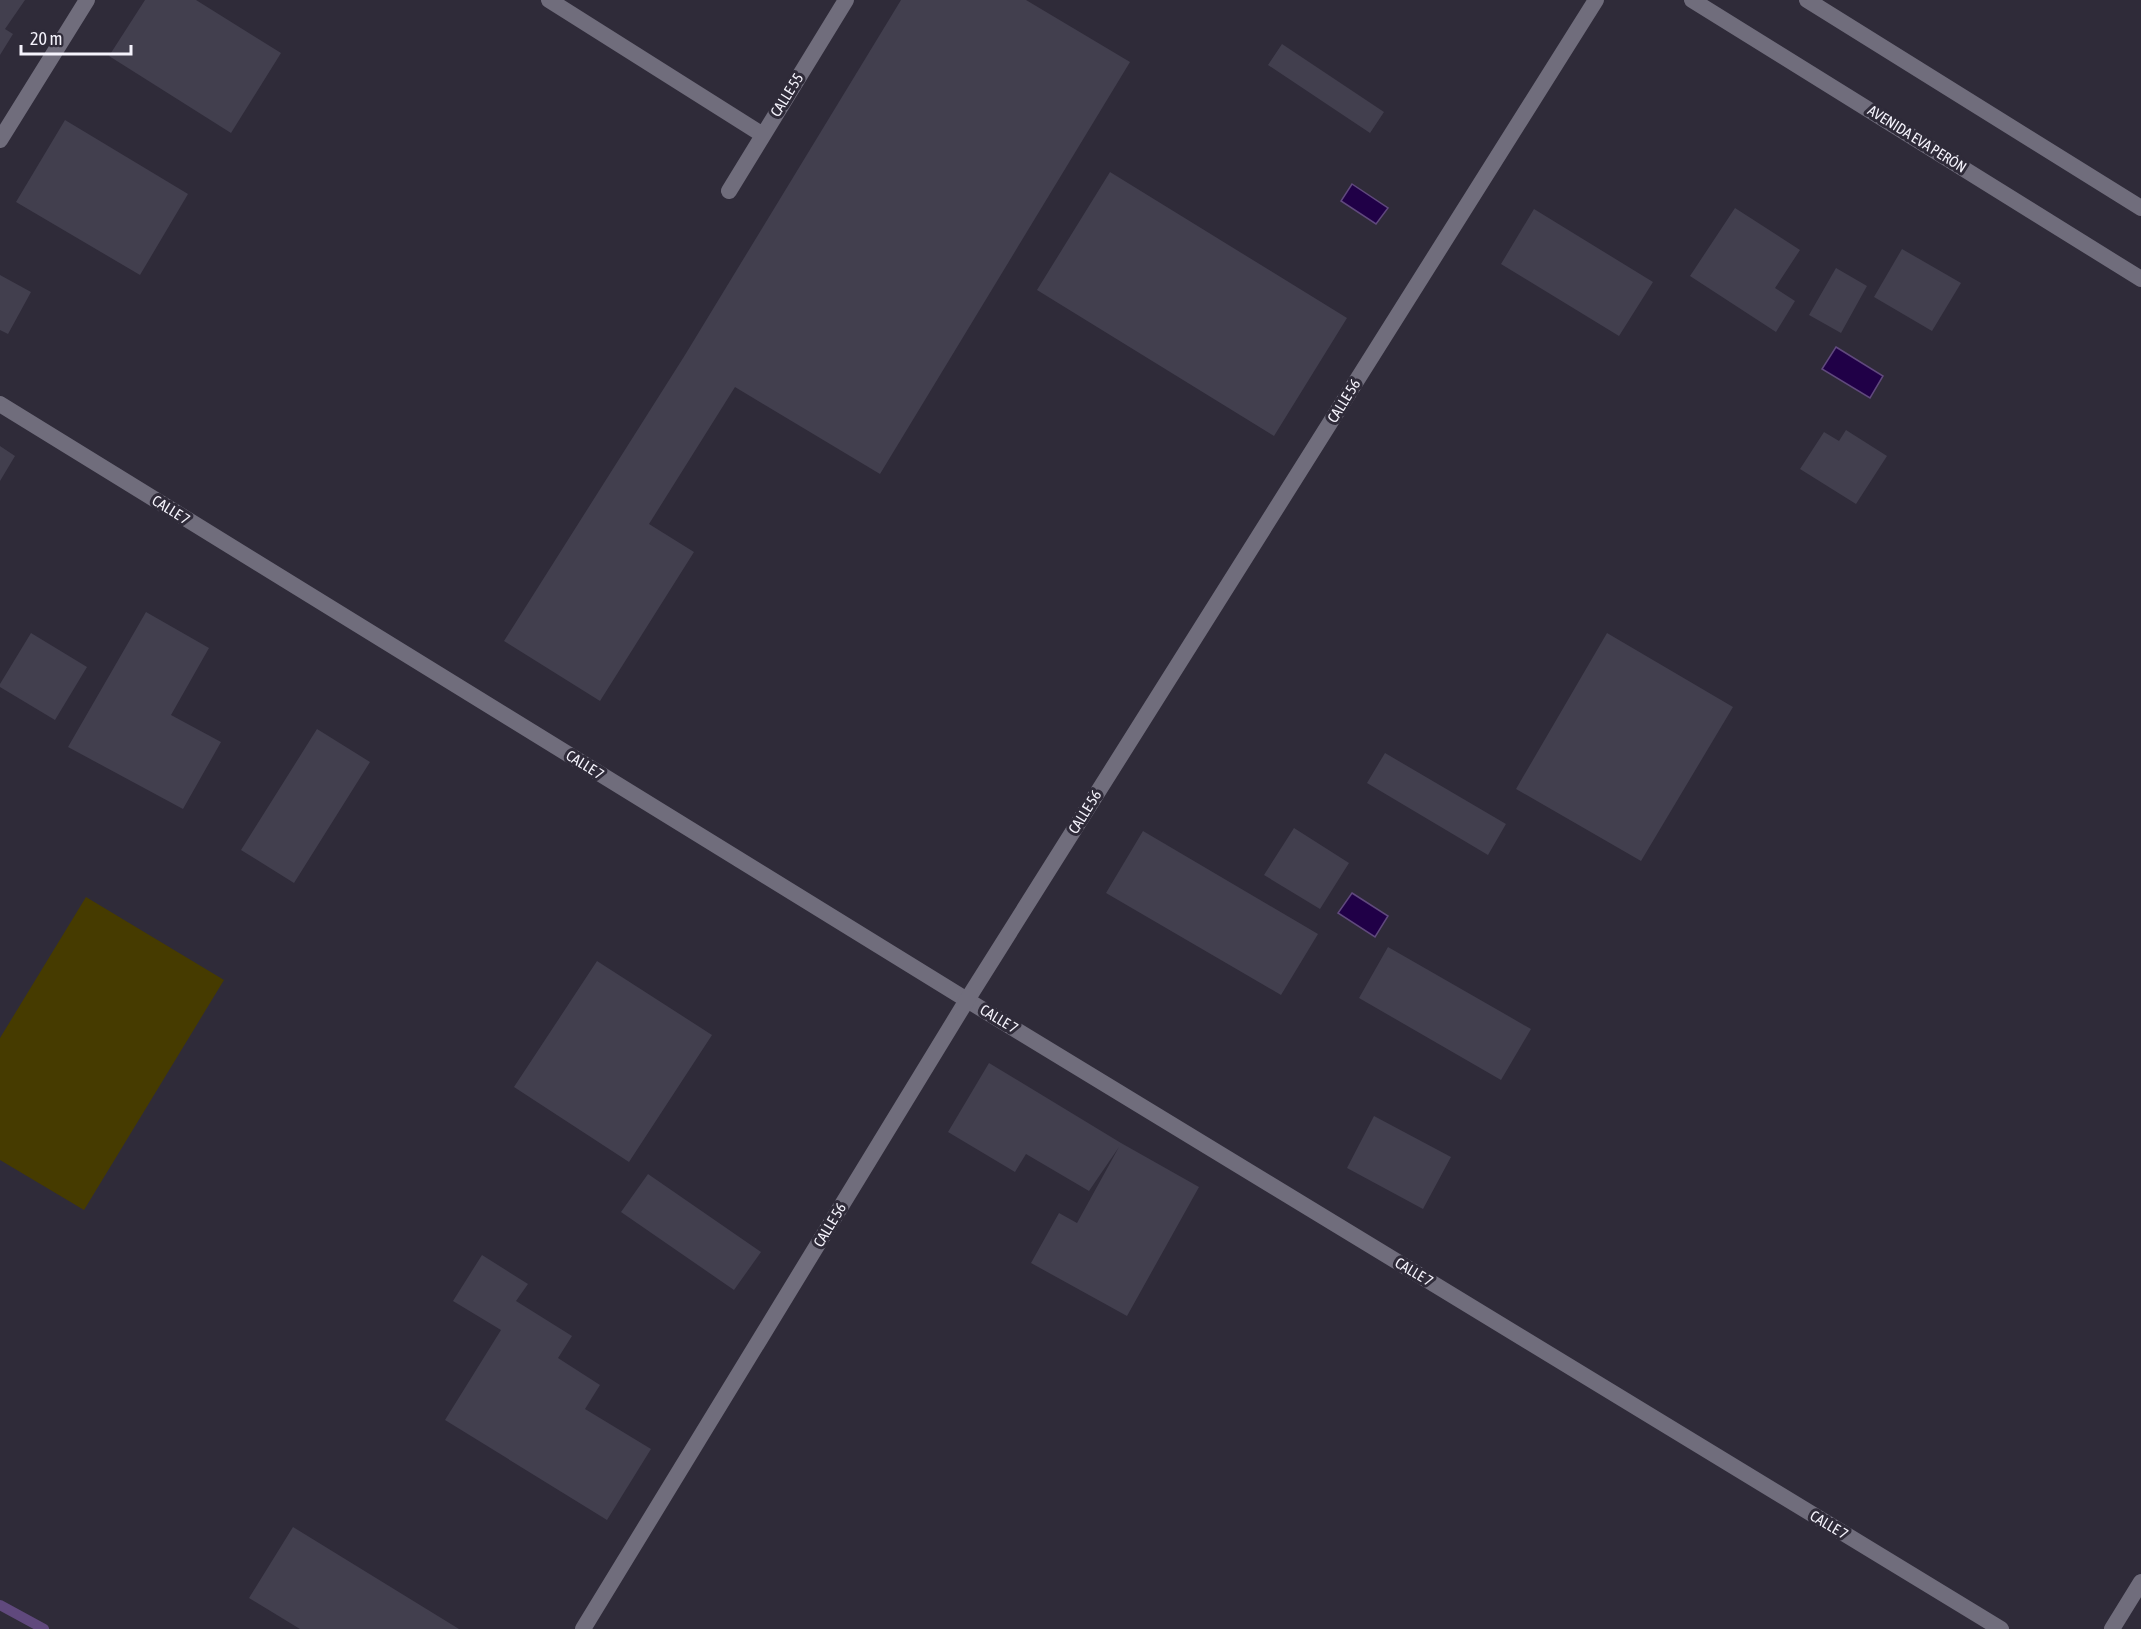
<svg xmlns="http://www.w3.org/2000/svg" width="2141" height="1629" font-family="'Asap Condensed',sans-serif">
<rect width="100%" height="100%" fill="#2f2b39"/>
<path fill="#463b00" d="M 86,897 L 224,980 L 84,1210 L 0,1160 L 0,1038 Z"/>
<path fill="#200047" stroke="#60497d" stroke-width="1.5" d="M 1352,184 L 1388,208 L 1376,224 L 1341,201 Z
M 1836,347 L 1883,376 L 1870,398 L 1822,369 Z
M 1352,893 L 1388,916 L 1375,937 L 1338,913 Z"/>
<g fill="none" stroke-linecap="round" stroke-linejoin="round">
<path stroke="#60497d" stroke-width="10" d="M 0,1605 L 44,1629"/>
</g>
<path fill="#423f4e" d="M 0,0 L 25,0 L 5,29 L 13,34 L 0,55 Z
M 145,0 L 196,0 L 281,53 L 231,133 L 109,56 Z
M 901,0 L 1026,0 L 1130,62 L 880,474 L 735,387 L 649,524 L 694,552 L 600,701 L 504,641 L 685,355 Z
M 1282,44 L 1384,112 L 1370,133 L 1268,65 Z
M 65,120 L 188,194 L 140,275 L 16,202 Z
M 1110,172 L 1347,318 L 1274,436 L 1037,290 Z
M 1735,208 L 1800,250 L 1775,288 L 1795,301 L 1776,332 L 1690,276 Z
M 1534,209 L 1653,282 L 1619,336 L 1501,264 Z
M 1902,249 L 1961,283 L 1932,331 L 1874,297 Z
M 1836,268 L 1867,286 L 1841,333 L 1809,315 Z
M 0,275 L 31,292 L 8,334 L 0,330 Z
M 1846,430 L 1887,456 L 1856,504 L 1800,469 L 1824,432 L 1839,441 Z
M 0,446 L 15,456 L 0,481 Z
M 146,612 L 209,648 L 171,715 L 221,742 L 183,809 L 68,747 Z
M 31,633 L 87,667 L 55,720 L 0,687 L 0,684 Z
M 1607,633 L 1733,707 L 1641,861 L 1516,789 Z
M 317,729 L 370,762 L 294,883 L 241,850 Z
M 1385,753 L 1506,824 L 1488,855 L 1367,783 Z
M 1294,828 L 1349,863 L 1320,909 L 1264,875 Z
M 1143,831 L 1318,934 L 1281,995 L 1106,893 Z
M 1388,947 L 1531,1029 L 1501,1080 L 1359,998 Z
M 597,961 L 712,1035 L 629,1162 L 514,1087 Z
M 989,1063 L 1121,1143 L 1199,1187 L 1127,1316 L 1031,1263 L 1059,1213 L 1077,1223 L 1119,1147 L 1089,1191 L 1026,1154 L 1015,1172 L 948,1132 Z
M 1374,1116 L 1451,1157 L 1423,1209 L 1347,1168 Z
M 648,1174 L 761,1252 L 734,1290 L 621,1212 Z
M 482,1255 L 528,1284 L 516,1301 L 572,1336 L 558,1358 L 600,1385 L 585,1409 L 651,1449 L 607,1520 L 445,1420 L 501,1330 L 453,1301 Z
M 293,1527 L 459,1629 L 300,1629 L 249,1598 Z"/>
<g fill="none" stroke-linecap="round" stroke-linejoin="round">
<path stroke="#706d7c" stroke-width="16" d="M 549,0 L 763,135
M 0,140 L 87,0
M 729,191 L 846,0
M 0,404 L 967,1000 L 2001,1629
M 2112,1629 L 2141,1582"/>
<path stroke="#706d7c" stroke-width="16" d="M 1692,0 L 2141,279
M 1807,0 L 2141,208
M 583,1629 L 967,1000 L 1596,0"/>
</g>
<g text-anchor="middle" stroke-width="6" stroke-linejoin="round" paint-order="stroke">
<g font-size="15" fill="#f5f3fc" stroke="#2f2b39">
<text transform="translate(787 95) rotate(-58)" y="5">CALLE 55</text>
<text transform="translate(1917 139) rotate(32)" y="5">AVENIDA EVA PERÓN</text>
<text transform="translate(1344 401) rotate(-58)" y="5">CALLE 56</text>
<text transform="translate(171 510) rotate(32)" y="5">CALLE 7</text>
<text transform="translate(585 765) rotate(32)" y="5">CALLE 7</text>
<text transform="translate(1085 812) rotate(-58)" y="5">CALLE 56</text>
<text transform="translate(999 1019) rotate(31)" y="5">CALLE 7</text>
<text transform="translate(830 1225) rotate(-59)" y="5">CALLE 56</text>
<text transform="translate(1414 1272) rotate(31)" y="5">CALLE 7</text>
<text transform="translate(1829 1525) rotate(31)" y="5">CALLE 7</text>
</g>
</g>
<path d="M21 45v9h110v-9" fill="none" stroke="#f5f3fc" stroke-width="3"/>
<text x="30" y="45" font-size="18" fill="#f5f3fc" stroke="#2f2b39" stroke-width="4.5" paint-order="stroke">20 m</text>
</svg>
